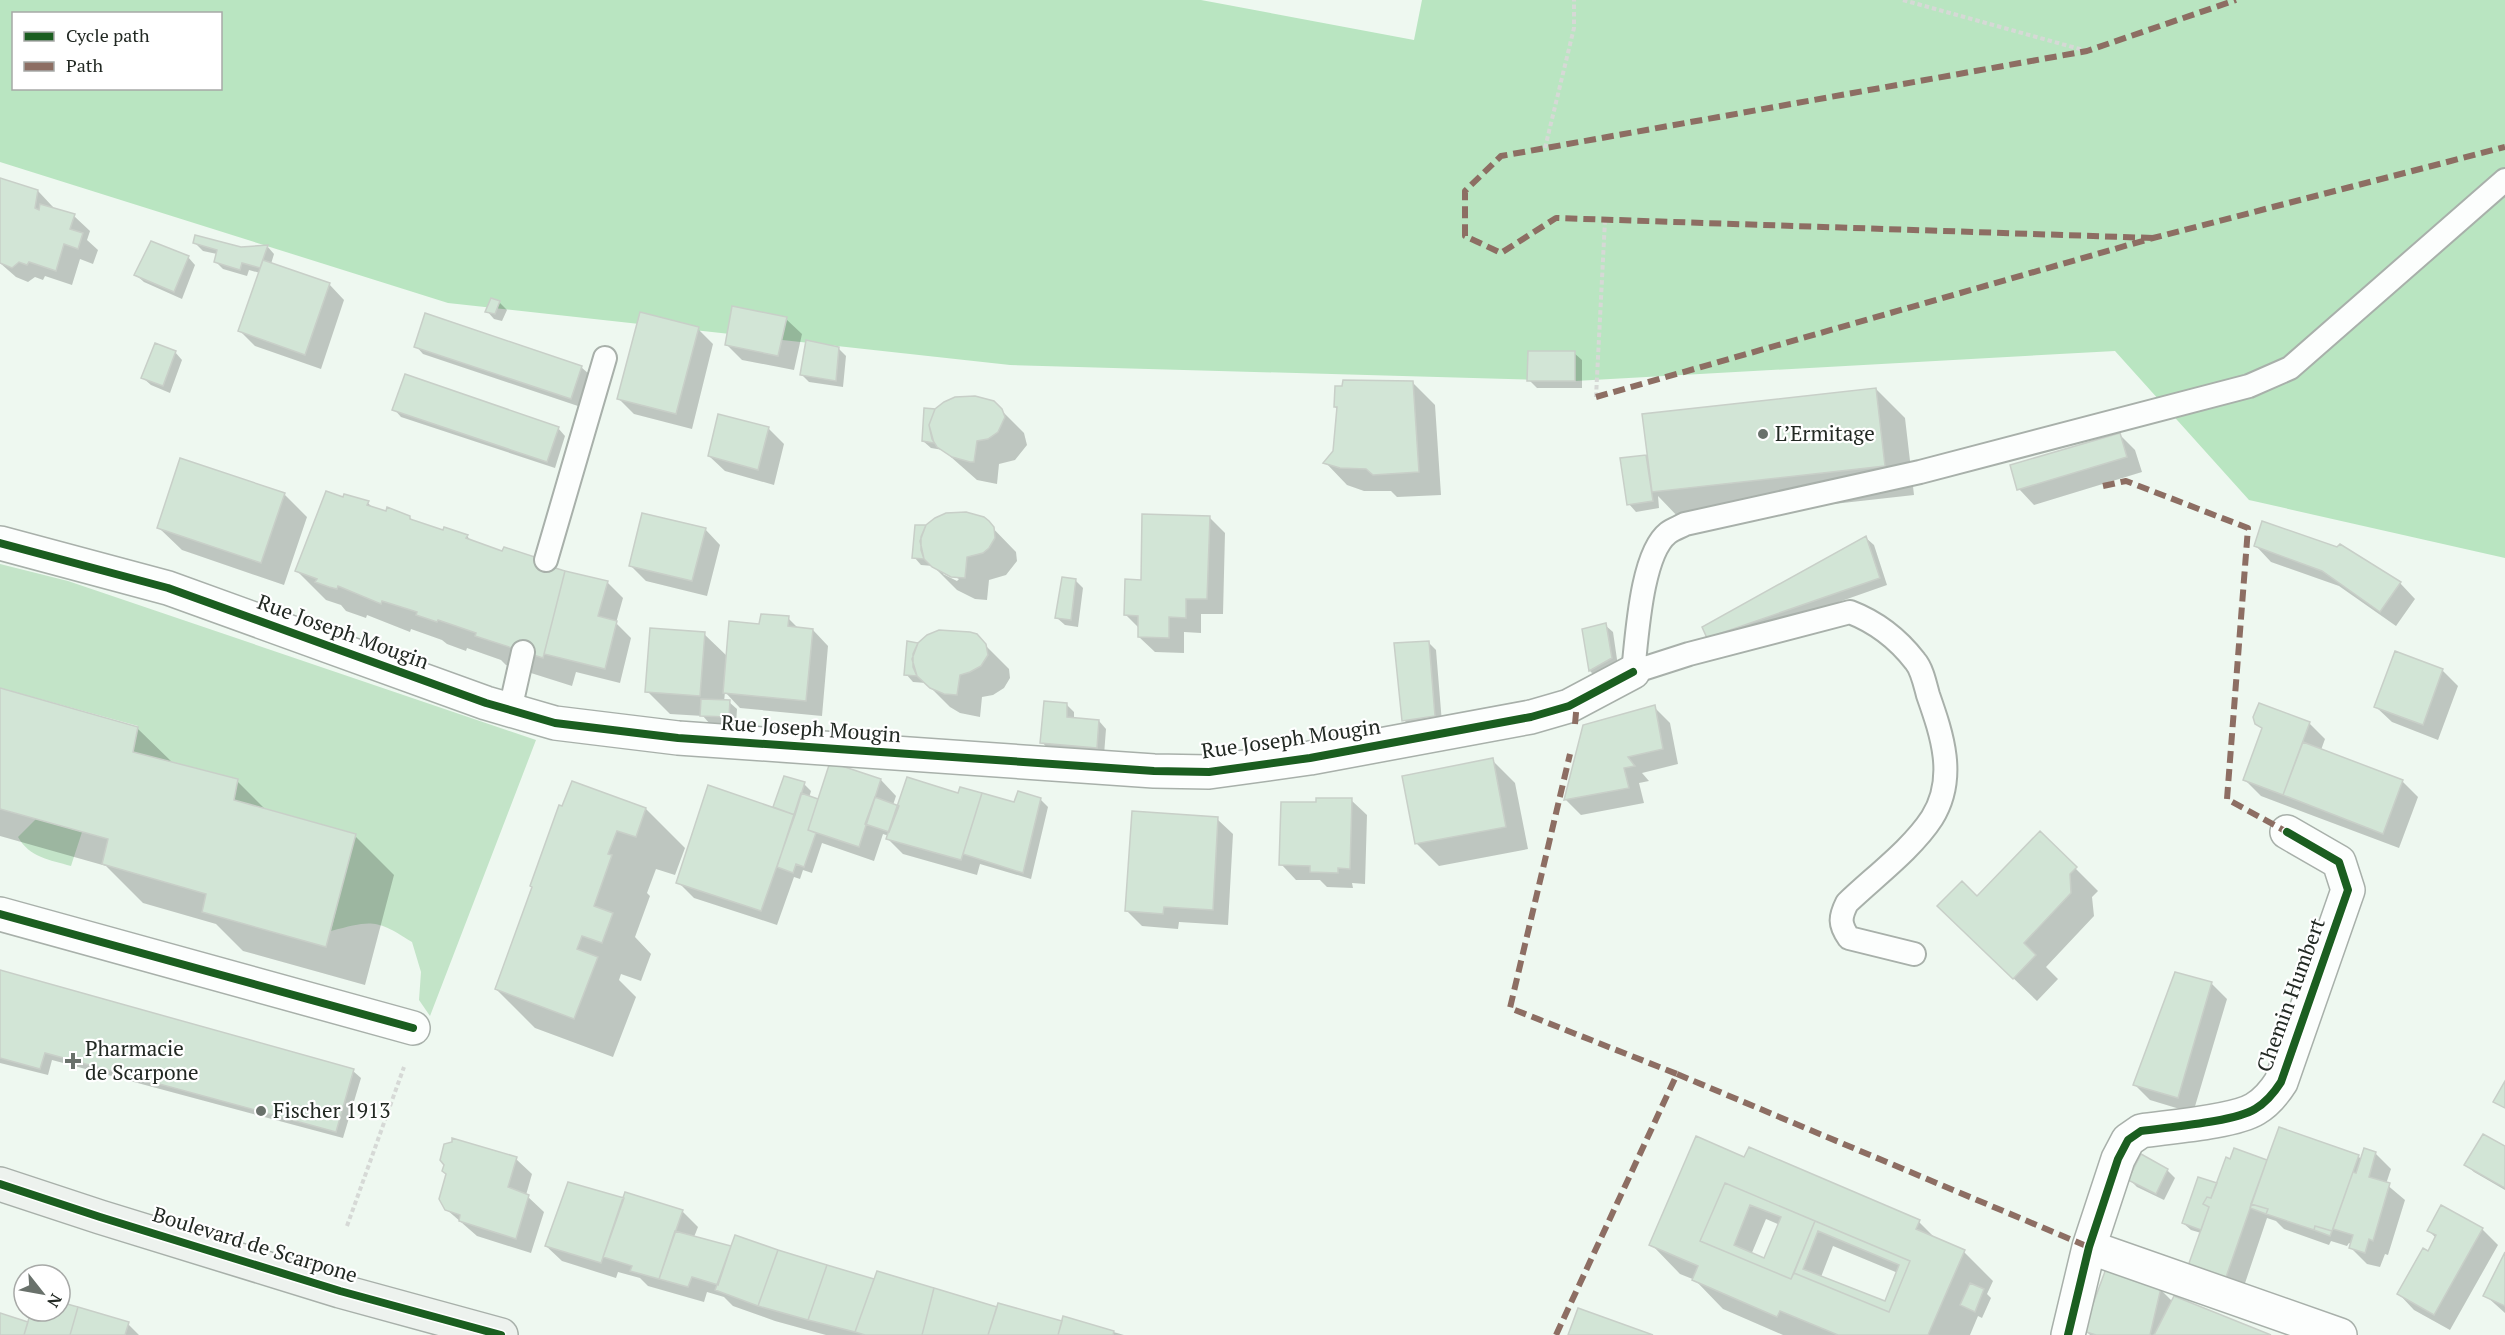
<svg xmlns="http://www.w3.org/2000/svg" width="2505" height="1335" font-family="'PT Serif',serif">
<rect width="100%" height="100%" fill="#eef8f0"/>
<path fill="#c3e4c8" d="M 0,564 L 68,581 L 536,740 L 430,1016 L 419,1000 L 421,972 L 412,942 C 376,919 372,920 331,931 L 355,834 L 234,800 L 238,779 L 133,752 L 138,726 L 0,688 Z
M 36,819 L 82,832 L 71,866 C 50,860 29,857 18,837 Z"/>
<path fill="#b9e5c1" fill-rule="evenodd" d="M 0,0 L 1201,0 L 1414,40 L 1422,0 L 2505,0 L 2505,558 L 2249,500 L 2115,351 L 1575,381 L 1010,365 L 448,303 L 0,162 ZM 14,14 L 220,14 L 220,88 L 14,88 Z"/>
<path fill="#0003" fill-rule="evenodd" d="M 0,180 L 38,191 L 53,207 L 53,209 L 74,216 L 90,231 L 87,240 L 98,250 L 93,264 L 80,259 L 72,285 L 45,276 L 43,280 L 35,277 L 28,282 L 16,277 L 0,263 Z
M 195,243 L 241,249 L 267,246 L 274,254 L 271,264 L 329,284 L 344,300 L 321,369 L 255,346 L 240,331 L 260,273 L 249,270 L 247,276 L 223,269 L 215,261 L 217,254 L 203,251 Z
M 188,257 L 195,265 L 182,299 L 144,282 L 136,275 Z
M 499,302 L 507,310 L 502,321 L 494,319 L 487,311 Z
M 786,319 L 802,334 L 794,370 L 742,360 L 726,344 Z
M 698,329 L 713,344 L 692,429 L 634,414 L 619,399 Z
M 416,346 L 581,367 L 589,374 L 578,406 L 423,354 Z
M 838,348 L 846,356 L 843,387 L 809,382 L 801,374 Z
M 175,352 L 182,360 L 170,393 L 151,385 L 143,378 Z
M 1574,353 L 1582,360 L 1582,388 L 1537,388 L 1529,380 Z
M 1412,382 L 1435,405 L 1441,495 L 1397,497 L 1391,491 L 1364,491 L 1347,485 L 1325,462 L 1334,452 L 1338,410 L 1335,407 Z
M 1876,389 L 1905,418 L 1914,495 L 1682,521 L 1658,496 L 1659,508 L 1636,512 L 1629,504 L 1646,456 L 1649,460 Z
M 993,402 L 1024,433 L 1027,445 L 1015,460 L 999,464 L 997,484 L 977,480 L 943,450 L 931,448 L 923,441 L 936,410 Z
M 394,409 L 558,428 L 565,436 L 555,468 L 401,417 Z
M 768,428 L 784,444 L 774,485 L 725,471 L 709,456 Z
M 2119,434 L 2135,450 L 2142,472 L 2034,505 L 2019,489 Z
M 284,494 L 307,517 L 284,585 L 182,550 L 159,528 Z
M 344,499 L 368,503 L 374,509 L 409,517 L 415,523 L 467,536 L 472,542 L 556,570 L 607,582 L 623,598 L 616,623 L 631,638 L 620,683 L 576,672 L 572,686 L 506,665 L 501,660 L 467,648 L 466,651 L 447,644 L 442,640 L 411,629 L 410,632 L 367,615 L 366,618 L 346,611 L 341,605 L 326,600 L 297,571 Z
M 1209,517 L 1225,533 L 1223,614 L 1201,614 L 1201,633 L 1184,632 L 1184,653 L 1155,652 L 1139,637 L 1139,628 L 1125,614 L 1142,581 Z
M 984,519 L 1016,552 L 1017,561 L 1006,575 L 989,580 L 987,600 L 975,599 L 957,590 L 933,566 L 921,565 L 914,557 L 917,526 ZM 943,571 L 959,579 L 957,581 L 943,574 Z
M 705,529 L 720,545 L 707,596 L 646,581 L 631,566 Z
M 1866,538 L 1874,545 L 1887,585 L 1716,645 L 1708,637 Z
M 2256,546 L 2400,583 L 2415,599 L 2396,626 L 2339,586 L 2271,562 Z
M 1075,580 L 1083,588 L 1078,627 L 1065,625 L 1057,618 Z
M 788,618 L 799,629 L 813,630 L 828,646 L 822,716 L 740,708 L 725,692 L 724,702 L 729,702 L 737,709 L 736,724 L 709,723 L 703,716 L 670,714 L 647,691 L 704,634 L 728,657 L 761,626 Z
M 1605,625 L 1613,632 L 1618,666 L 1597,678 L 1590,671 L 1583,630 Z
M 976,636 L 1009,669 L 1010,678 L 1004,688 L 993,695 L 982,697 L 980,717 L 960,713 L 950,707 L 926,683 L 913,682 L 906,674 L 918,644 Z
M 1428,642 L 1436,650 L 1442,723 L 1411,728 L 1404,720 Z
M 2442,670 L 2458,686 L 2438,740 L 2392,722 L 2376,707 Z
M 0,690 L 137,728 L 174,764 L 237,781 L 267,811 L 355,836 L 394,875 L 365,985 L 243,951 L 216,924 L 143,903 L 106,866 L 0,836 Z
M 1067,705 L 1074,712 L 1074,719 L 1099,721 L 1106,729 L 1104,755 L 1049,750 L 1042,742 Z
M 1654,707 L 1670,723 L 1678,764 L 1642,773 L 1649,781 L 1639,783 L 1644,803 L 1581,815 L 1566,800 Z
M 2257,723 L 2309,723 L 2325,739 L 2321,750 L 2402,781 L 2418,797 L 2399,848 L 2261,796 L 2245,780 L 2263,730 Z
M 1492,760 L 1515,783 L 1528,849 L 1439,866 L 1416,843 Z
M 831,764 L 881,780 L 896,796 L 893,805 L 899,807 L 959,795 L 961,788 L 1015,804 L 1040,799 L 1048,807 L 1031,879 L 980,864 L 977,875 L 903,854 L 888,839 L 889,836 L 883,834 L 874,861 L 822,843 L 812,873 L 803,870 L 800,879 L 794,877 L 777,925 L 694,898 L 678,882 L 778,811 L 774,807 L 804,784 L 811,791 L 809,798 L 819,802 Z
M 1351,800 L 1367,815 L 1365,884 L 1352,883 L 1353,888 L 1327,887 L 1320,880 L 1296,880 L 1281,864 L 1317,804 Z
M 563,808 L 646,809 L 685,848 L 675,875 L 656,869 L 647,893 L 650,896 L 635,937 L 651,954 L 641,981 L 621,974 L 619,980 L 636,997 L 613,1057 L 535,1028 L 496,989 Z
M 1217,819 L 1233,834 L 1228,925 L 1179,922 L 1178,929 L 1142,926 L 1126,910 Z
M 2040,833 L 2098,891 L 2092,897 L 2094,916 L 2046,967 L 2058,979 L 2037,1001 L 1962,929 L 1977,898 Z
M 0,972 L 353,1071 L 361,1078 L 343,1138 L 52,1060 L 48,1075 L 0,1063 Z
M 2176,973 L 2212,984 L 2227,999 L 2193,1113 L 2150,1100 L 2135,1085 Z
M 2505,1148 L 2505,1190 L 2474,1172 L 2466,1165 Z
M 2375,1153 L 2391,1169 L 2386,1184 L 2405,1200 L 2388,1255 L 2385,1254 L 2380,1267 L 2367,1264 L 2351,1248 L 2352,1244 L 2349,1243 L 2347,1246 L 2331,1241 L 2329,1245 L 2284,1229 L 2276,1221 L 2267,1218 L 2241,1295 L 2205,1281 L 2201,1233 L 2191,1230 L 2183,1223 L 2216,1185 L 2267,1162 L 2358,1156 L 2362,1160 Z
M 516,1159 L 532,1174 L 526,1195 L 544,1212 L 531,1253 L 477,1236 L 446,1209 L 448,1174 Z
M 1745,1159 L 1919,1222 L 1937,1240 L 1964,1252 L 1993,1281 L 1987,1294 L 1991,1298 L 1982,1318 L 1978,1316 L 1970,1335 L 1783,1335 L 1723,1309 L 1695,1280 L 1680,1274 L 1651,1244 ZM 1766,1219 L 1780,1225 L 1765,1260 L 1751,1255 ZM 1833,1246 L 1898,1273 L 1885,1303 L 1821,1277 Z
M 2167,1170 L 2175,1178 L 2164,1200 L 2137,1187 L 2130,1180 Z
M 625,1200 L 682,1211 L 698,1227 L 694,1237 L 732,1248 L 736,1237 L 875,1280 L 1063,1323 L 1064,1318 L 1124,1335 L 826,1335 L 775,1321 L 733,1306 L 724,1297 L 707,1292 L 704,1302 L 648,1286 L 640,1278 L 618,1272 L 616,1278 L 562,1261 L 546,1246 Z
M 2442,1207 L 2482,1229 L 2498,1245 L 2450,1330 L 2414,1310 L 2399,1294 L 2428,1253 L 2436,1238 L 2428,1230 Z
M 2505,1255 L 2505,1313 L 2485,1295 Z
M 2160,1289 L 2173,1302 L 2267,1335 L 2090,1335 L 2085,1330 Z
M 60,1303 L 128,1324 L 139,1335 L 0,1335 L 0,1314 L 28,1324 L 32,1311 L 60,1311 Z"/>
<path fill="#d2e5d6" stroke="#c8cfc8" stroke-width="1.5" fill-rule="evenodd" d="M 0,178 L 38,190 L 35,208 L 39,210 L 40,204 L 75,214 L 70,229 L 83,233 L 78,249 L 64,244 L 56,271 L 29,262 L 27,265 L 19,262 L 12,268 L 0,263 Z
M 195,235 L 241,247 L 268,245 L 260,268 L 242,263 L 240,270 L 214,262 L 217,250 L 193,243 Z
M 151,241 L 189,256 L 174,292 L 134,275 Z
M 263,260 L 330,283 L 305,355 L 238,331 Z
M 491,298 L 500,301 L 495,314 L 485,312 Z
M 732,306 L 787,317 L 778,356 L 725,345 Z
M 640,312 L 699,327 L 676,414 L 617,399 Z
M 425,313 L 582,366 L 571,399 L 414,347 Z
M 806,340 L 839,347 L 836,381 L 800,375 Z
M 155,343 L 176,351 L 163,386 L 141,378 Z
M 1528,351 L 1575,351 L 1575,381 L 1527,381 Z
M 405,374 L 559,427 L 547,462 L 392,410 Z
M 1343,380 L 1413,381 L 1419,472 L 1373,475 L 1366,469 L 1340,468 L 1323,463 L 1333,451 L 1337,407 L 1334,407 L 1335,386 L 1342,386 Z
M 1876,388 L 1885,466 L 1652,492 L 1642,414 Z
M 975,396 L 994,401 L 1002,409 L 1005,417 L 998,432 L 988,439 L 977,441 L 974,462 L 970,462 L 952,457 L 937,447 L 932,439 L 929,425 L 935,409 L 944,402 L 955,397 Z
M 924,408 L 935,409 L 929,425 L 934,443 L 922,441 Z
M 718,414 L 769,427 L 758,470 L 708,456 Z
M 2120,433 L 2127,457 L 2017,490 L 2010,465 Z
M 1646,455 L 1653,501 L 1627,505 L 1620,458 Z
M 180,458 L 285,493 L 261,563 L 157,528 Z
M 326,491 L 343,497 L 344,494 L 369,501 L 367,505 L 386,511 L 387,507 L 410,516 L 410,519 L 443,530 L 444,527 L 468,535 L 466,538 L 502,551 L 504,547 L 550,562 L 549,566 L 565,571 L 543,658 L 475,636 L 476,633 L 438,620 L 437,622 L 416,615 L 417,612 L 382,601 L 381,604 L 338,586 L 337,589 L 329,587 L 315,582 L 317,579 L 295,571 Z
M 966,512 L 984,517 L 989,521 L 994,527 L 995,538 L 989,548 L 983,553 L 967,557 L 965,578 L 951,577 L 932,567 L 924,559 L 921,550 L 921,537 L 926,525 L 935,518 L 946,513 Z
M 642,513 L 706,528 L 692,581 L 629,566 Z
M 1142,514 L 1210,516 L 1207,599 L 1186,599 L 1186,618 L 1169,617 L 1169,638 L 1138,637 L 1138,616 L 1124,615 L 1125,579 L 1141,580 Z
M 2262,521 L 2337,547 L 2340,544 L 2401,582 L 2380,612 L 2322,571 L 2254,546 Z
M 915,525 L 926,525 L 920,541 L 924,559 L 912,558 Z
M 1866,536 L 1880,578 L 1707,638 L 1702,627 Z
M 565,571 L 608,581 L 598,616 L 617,621 L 605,669 L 544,654 Z
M 1062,577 L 1076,579 L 1071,620 L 1055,618 Z
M 761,614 L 789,616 L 788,626 L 813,629 L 806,701 L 723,693 L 729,621 L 759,624 Z
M 1606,623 L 1612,658 L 1589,671 L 1582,629 Z
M 650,628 L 705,632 L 700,696 L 645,692 Z
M 939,630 L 970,632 L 977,634 L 986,644 L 988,655 L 981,666 L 970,672 L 960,675 L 957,695 L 944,694 L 930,688 L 917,676 L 913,667 L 913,654 L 918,643 L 927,635 Z
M 907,641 L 918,643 L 912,659 L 917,676 L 904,675 Z
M 1429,641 L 1435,716 L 1402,721 L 1394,643 Z
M 2395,651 L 2443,669 L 2423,725 L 2374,707 Z
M 0,688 L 138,727 L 133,752 L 238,779 L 234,800 L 356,834 L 326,947 L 202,912 L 206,894 L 102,864 L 108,839 L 0,809 Z
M 701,699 L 730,700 L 729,717 L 700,716 Z
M 1044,701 L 1067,703 L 1067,717 L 1099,720 L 1097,748 L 1040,743 Z
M 2259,703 L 2310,722 L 2283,795 L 2243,780 L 2262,728 L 2255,724 L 2253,717 Z
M 1655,705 L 1663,749 L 1628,757 L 1635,766 L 1624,768 L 1629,788 L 1564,800 L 1583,725 Z
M 2303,742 L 2403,780 L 2383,834 L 2283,795 Z
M 1493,758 L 1506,827 L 1415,844 L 1402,776 Z
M 830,762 L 881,779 L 859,847 L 808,830 Z
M 784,776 L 805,782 L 795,815 L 773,807 Z
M 907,777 L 958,793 L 960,787 L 982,793 L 961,860 L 886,839 Z
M 572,781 L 646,808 L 636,837 L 617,831 L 608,854 L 612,855 L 594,906 L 613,913 L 602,943 L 582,936 L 577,949 L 598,957 L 574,1019 L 495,989 L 532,887 L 530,886 L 559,805 L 562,806 Z
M 708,785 L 795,815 L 761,911 L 676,883 Z
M 1018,791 L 1041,798 L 1023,873 L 963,854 L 982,793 L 1014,802 Z
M 801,793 L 818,799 L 808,830 L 816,833 L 804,867 L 796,864 L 793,873 L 777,867 Z
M 875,797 L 899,806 L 889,832 L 865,824 Z
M 1316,798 L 1352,798 L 1350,869 L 1338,868 L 1338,873 L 1310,872 L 1310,866 L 1279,865 L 1281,802 L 1316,802 Z
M 1132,811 L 1218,817 L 1213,910 L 1164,907 L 1163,914 L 1125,911 Z
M 2040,831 L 2077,867 L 2070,874 L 2071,893 L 2024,943 L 2036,955 L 2013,979 L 1937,906 L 1962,881 L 1977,896 Z
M 0,970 L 354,1069 L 336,1132 L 45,1053 L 40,1069 L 0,1058 Z
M 2175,972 L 2212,982 L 2178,1098 L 2133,1085 Z
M 2505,1081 L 2505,1108 L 2493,1102 Z
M 2279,1127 L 2359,1155 L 2332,1231 L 2315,1226 L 2314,1230 L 2266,1214 L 2268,1209 L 2251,1204 Z
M 2483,1134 L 2505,1146 L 2505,1188 L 2464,1165 Z
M 1696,1136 L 1744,1157 L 1749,1147 L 1920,1220 L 1916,1229 L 1965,1250 L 1928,1335 L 1838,1335 L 1780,1311 L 1777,1317 L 1692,1280 L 1698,1266 L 1649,1245 ZM 1725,1183 L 1910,1261 L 1889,1312 L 1794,1273 L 1791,1279 L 1700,1241 Z
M 452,1138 L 517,1157 L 508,1187 L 529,1195 L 516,1239 L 459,1221 L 460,1215 L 445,1210 L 439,1199 L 446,1174 L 442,1171 L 444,1165 L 440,1160 L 444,1144 L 452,1142 Z
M 2234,1148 L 2267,1160 L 2225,1280 L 2188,1266 L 2209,1207 L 2203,1204 L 2207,1197 L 2211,1198 L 2226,1157 L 2230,1159 Z
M 2364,1148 L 2376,1152 L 2369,1177 L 2390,1183 L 2373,1241 L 2369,1239 L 2365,1253 L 2349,1248 L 2353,1235 L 2333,1229 L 2353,1172 L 2356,1173 Z
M 2141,1154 L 2168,1169 L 2156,1194 L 2128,1180 Z
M 2198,1177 L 2217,1183 L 2211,1198 L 2207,1197 L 2203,1204 L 2209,1207 L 2201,1230 L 2182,1223 Z
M 568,1182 L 624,1198 L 601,1263 L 545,1246 Z
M 1725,1183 L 1815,1221 L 1791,1279 L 1700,1241 ZM 1750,1205 L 1781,1217 L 1764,1258 L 1734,1245 Z
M 625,1192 L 683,1210 L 659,1279 L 630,1271 L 632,1266 L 603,1257 Z
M 2251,1204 L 2268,1209 L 2266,1214 L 2250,1208 Z
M 2441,1205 L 2483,1228 L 2434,1315 L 2397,1294 L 2423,1248 L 2428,1251 L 2436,1235 L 2427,1231 Z
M 1815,1221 L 1910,1261 L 1889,1312 L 1794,1273 ZM 1818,1231 L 1899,1265 L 1885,1301 L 1803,1269 Z
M 2315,1226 L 2332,1231 L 2330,1236 L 2314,1230 Z
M 675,1231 L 731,1246 L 718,1285 L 692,1277 L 688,1287 L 659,1279 Z
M 735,1235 L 778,1250 L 758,1306 L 715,1290 Z
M 778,1250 L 827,1265 L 808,1320 L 758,1306 Z
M 2505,1252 L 2505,1306 L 2483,1296 Z
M 827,1265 L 874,1279 L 855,1332 L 808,1320 Z
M 2107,1266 L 2161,1288 L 2150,1335 L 2096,1335 L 2083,1331 Z
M 877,1271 L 934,1288 L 922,1335 L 865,1335 L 855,1332 Z
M 1970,1283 L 1984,1289 L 1975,1312 L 1960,1305 Z
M 934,1288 L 997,1307 L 988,1335 L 922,1335 Z
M 2174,1296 L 2271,1335 L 2154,1335 Z
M 60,1302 L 78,1307 L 70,1335 L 24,1335 L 31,1311 L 60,1311 Z
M 998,1303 L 1062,1321 L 1058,1335 L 988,1335 Z
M 78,1307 L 129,1322 L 125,1335 L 70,1335 Z
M 1578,1308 L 1653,1335 L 1568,1335 Z
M 0,1313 L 28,1322 L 24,1335 L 0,1335 Z
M 1063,1316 L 1114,1331 L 1113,1335 L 1058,1335 Z"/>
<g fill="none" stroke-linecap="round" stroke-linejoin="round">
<g stroke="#a8b0aa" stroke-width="26">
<path id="lane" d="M 546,560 L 605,358
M 510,710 L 523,652
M 1914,954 L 1849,938 C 1839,924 1840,917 1847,903 C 1874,877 1912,849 1932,818 C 1957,778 1942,735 1928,695 C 1925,684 1922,669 1915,661 C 1898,639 1876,622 1850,612 L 1689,654 L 1633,672 C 1637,638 1641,554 1668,533 C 1673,529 1680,527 1685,524 L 1920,472 L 2249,386 L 2290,368 L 2505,180"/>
</g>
<g stroke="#a8b0aa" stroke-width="36">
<path id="street" d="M 0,543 L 168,588 L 486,703 L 555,723 L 678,738 L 1154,771 L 1209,772 L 1310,758 L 1531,717 L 1569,706 L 1633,672
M 0,914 L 413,1028
M 2089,1247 L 2340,1335
M 2068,1335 L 2089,1247 L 2118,1159 L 2128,1140 L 2141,1131 C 2168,1127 2234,1122 2255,1109 C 2267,1102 2274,1093 2281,1082 L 2348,890 L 2339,862 L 2287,832"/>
</g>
<g stroke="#a8b0aa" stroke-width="36">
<path id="secondary" d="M 0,1184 L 100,1217 L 340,1291 L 501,1335"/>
</g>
<path stroke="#d6d9d6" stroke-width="4" stroke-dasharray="4.5 3" stroke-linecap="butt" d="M 1903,0 L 2087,51
M 1545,148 L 1574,28 L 1574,0
M 1596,397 L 1605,220
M 347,1226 L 404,1067"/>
<use href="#lane" stroke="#fcfefd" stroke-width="22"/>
<use href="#street" stroke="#fcfefd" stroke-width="33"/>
<use href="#secondary" stroke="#edf2ee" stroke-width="33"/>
<path stroke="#8d6e63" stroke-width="6" stroke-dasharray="12 6" stroke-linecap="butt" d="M 2153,238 L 1556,218 L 1501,253 L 1465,236 L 1465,191 L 1501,156 L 2087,51 L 2236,0
M 1596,397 L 2153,238 L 2505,147
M 2103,486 L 2126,481 L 2248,528 L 2227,799 L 2287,832
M 1575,724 L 1577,702
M 1677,1074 L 2089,1247
M 1556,1335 L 1677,1074 L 1510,1008 L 1570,754"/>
<g stroke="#fff" stroke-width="11">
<path id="cycleway" d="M 0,543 L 168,588 L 486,703 L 555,723 L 678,738 L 1154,771 L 1209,772 L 1310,758 L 1531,717 L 1569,706 L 1633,672
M 0,914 L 413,1028
M 0,1184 L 100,1217 L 340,1291 L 501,1335
M 2068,1335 L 2089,1247 L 2118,1159 L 2128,1140 L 2141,1131 C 2168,1127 2234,1122 2255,1109 C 2267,1102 2274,1093 2281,1082 L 2348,890 L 2339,862 L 2287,832"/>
</g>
<use href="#cycleway" stroke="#1b5e20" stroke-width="8"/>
</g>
<g fill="#69716b" stroke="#fff" stroke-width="2">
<circle cx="1763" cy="434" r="6"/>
<path d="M70 1052h6v6h6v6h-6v6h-6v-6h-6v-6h6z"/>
<circle cx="261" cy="1111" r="6"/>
</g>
<g text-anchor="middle" stroke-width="4.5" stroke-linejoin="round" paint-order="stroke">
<g font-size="21" fill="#222923" stroke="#fff" text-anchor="start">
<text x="1775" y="441">L’Ermitage</text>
<text x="85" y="1056">Pharmacie<tspan x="85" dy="24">de Scarpone</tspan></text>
<text x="273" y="1118">Fischer 1913</text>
</g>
<g font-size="21" fill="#222923" stroke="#fff">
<text transform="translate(343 632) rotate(20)" y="7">Rue Joseph Mougin</text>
<text transform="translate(811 729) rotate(4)" y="7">Rue Joseph Mougin</text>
<text transform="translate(1291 739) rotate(-8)" y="7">Rue Joseph Mougin</text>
<text transform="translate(2291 995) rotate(-70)" y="7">Chemin Humbert</text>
<text transform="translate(255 1245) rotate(17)" y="7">Boulevard de Scarpone</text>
</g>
</g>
<rect x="12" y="12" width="210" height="78" fill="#ffffff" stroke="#a7a9a7" stroke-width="1.5"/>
<rect x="24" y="32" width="30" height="9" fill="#1b5e20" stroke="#a7a9a7" stroke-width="1.5"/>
<text x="66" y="42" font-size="18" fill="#222923">Cycle path</text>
<rect x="24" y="62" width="30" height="9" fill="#8d6e63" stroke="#a7a9a7" stroke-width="1.5"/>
<text x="66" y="72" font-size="18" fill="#222923">Path</text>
<g transform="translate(42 1293) rotate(121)"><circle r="28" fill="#ffffff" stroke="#a7a9a7" stroke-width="1.5"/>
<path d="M0-4.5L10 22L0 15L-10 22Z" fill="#69716b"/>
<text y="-9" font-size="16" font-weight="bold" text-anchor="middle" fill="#222923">N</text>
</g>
</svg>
